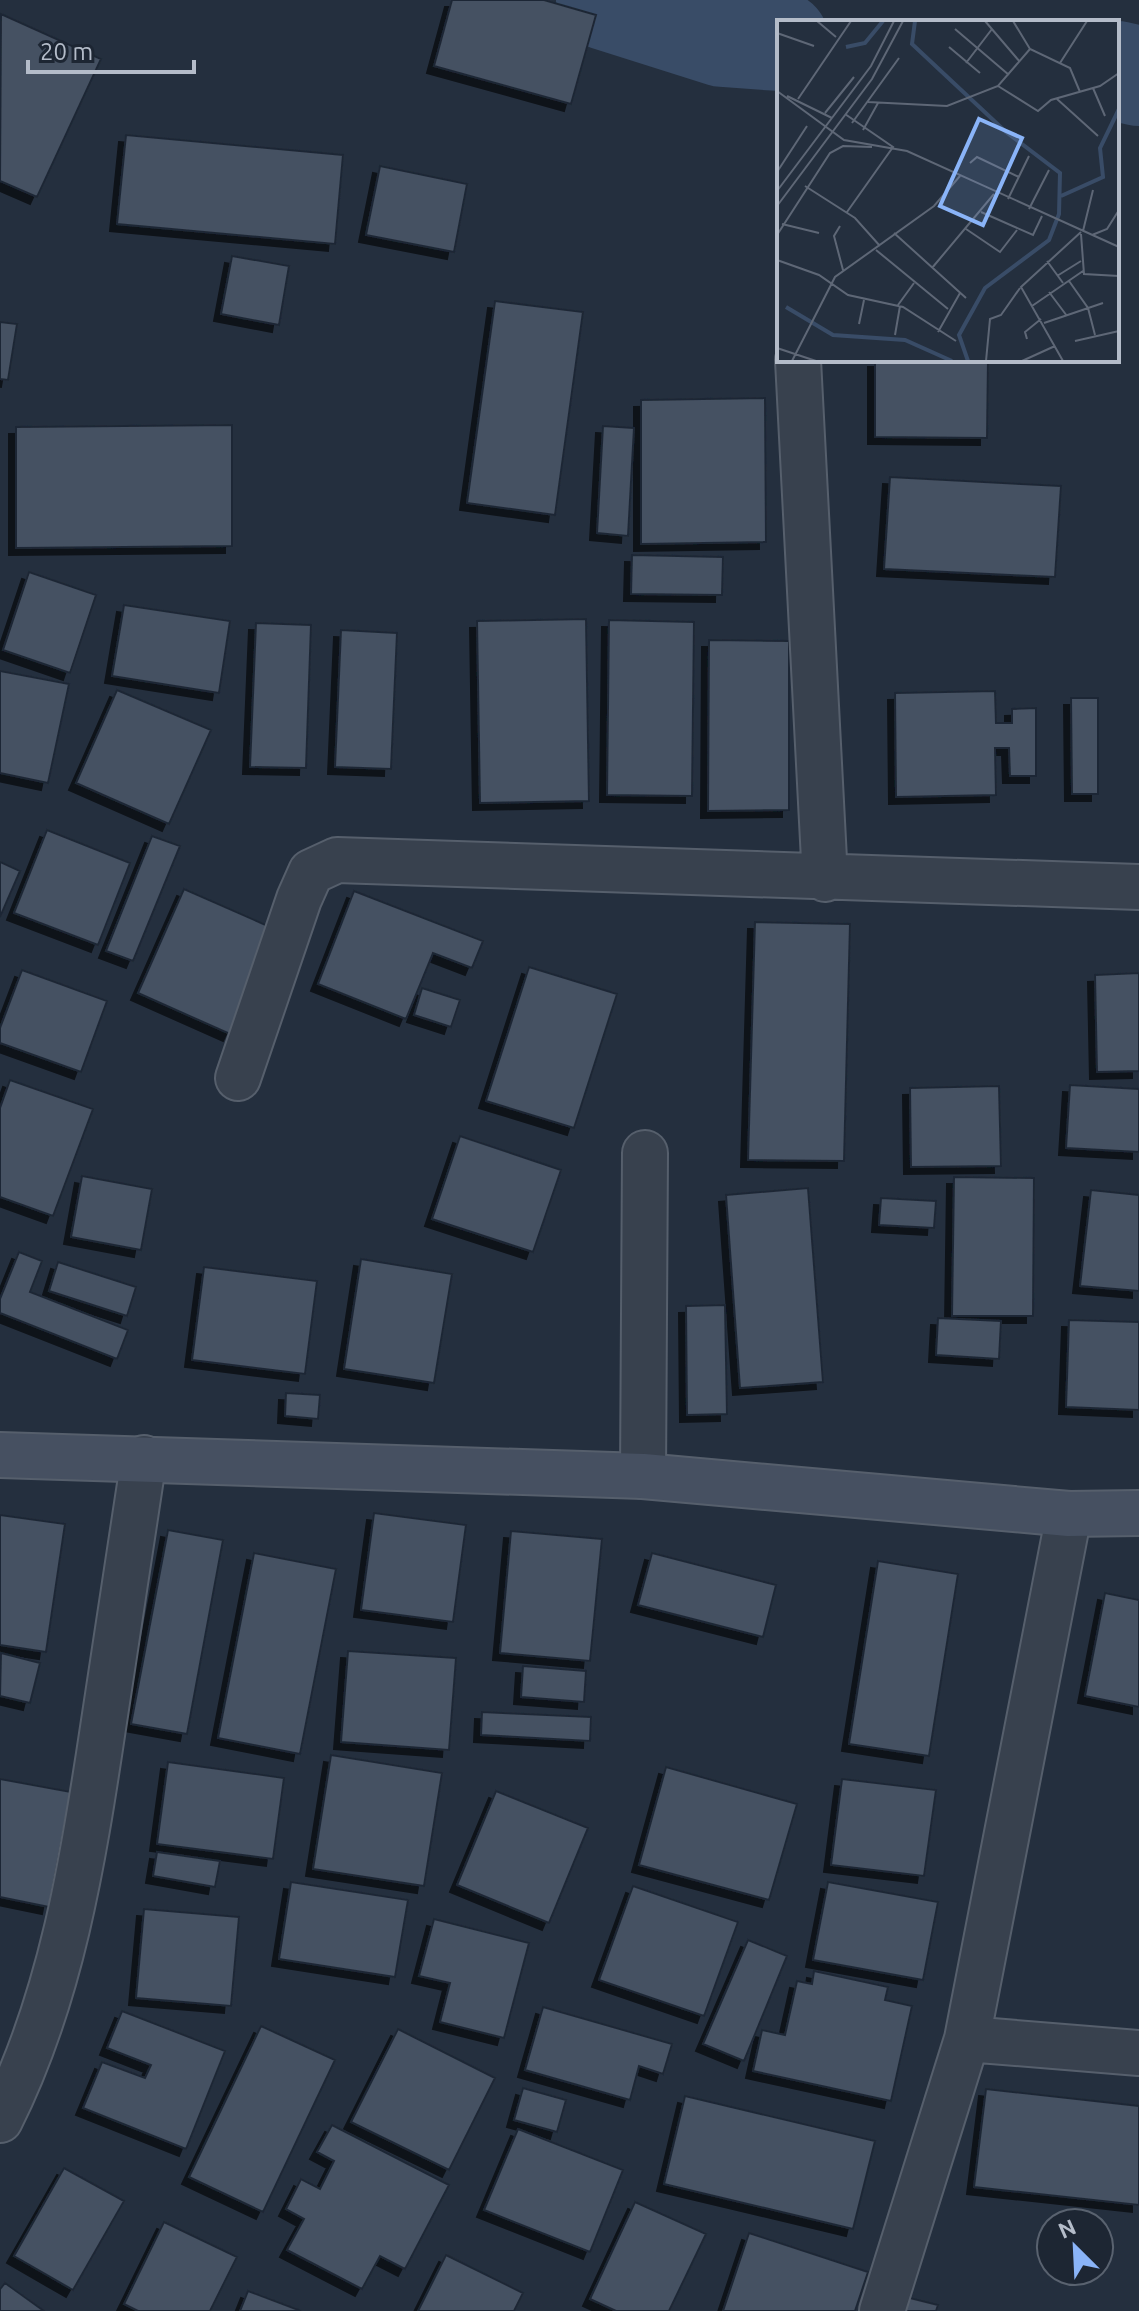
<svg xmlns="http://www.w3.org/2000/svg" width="1139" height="2311" font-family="Ubuntu,sans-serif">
<defs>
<filter id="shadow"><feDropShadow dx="-7" dy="7" stdDeviation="0" flood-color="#0009"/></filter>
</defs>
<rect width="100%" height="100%" fill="#242f3e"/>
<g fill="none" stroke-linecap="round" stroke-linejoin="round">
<path stroke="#394c67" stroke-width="100" d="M 606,0 L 723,37 L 779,41
M 1117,71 L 1139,76"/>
</g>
<path fill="#455162" stroke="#1f2835" stroke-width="2" filter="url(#shadow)" d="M 452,0 L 544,0 L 596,15 L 571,104 L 434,66 Z
M 1,14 L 101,59 L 37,197 L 0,181 Z
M 126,135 L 343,155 L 335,244 L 117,224 Z
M 380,166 L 467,184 L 454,252 L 366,235 Z
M 232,256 L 289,266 L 279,325 L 221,314 Z
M 495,301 L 583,312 L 555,515 L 467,503 Z
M 0,322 L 17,324 L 8,380 L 0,379 Z
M 875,360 L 988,360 L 987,438 L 875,437 Z
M 765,398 L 766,542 L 641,544 L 641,400 Z
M 232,425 L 232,546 L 16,548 L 16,427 Z
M 603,426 L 634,428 L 628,536 L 597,533 Z
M 890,477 L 1061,486 L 1055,577 L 884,569 Z
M 632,555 L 723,557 L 722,595 L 631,594 Z
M 29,572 L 96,595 L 70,673 L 3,650 Z
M 124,605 L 230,621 L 219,693 L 112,676 Z
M 586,619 L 589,801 L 480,803 L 477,621 Z
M 609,620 L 694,622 L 692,796 L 607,795 Z
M 256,623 L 311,625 L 306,768 L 250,767 Z
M 341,630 L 397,633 L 391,769 L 335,767 Z
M 709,640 L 789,641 L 789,810 L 708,811 Z
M 0,671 L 69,684 L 48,783 L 0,773 Z
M 117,690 L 211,730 L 169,824 L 76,783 Z
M 995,691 L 996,723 L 1012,723 L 1012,709 L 1036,708 L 1036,776 L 1010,776 L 1009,748 L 995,748 L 996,795 L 896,797 L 895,693 Z
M 1071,698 L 1098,698 L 1098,794 L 1072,794 Z
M 47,830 L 130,863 L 98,945 L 14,913 Z
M 152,836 L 180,846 L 133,961 L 106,951 Z
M 0,862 L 20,871 L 0,917 Z
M 184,889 L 277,930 L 230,1034 L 138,993 Z
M 354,891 L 483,941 L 472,968 L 433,953 L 406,1019 L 318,984 Z
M 755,922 L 850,924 L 844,1161 L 748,1160 Z
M 529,967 L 617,994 L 574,1128 L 486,1101 Z
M 22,970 L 107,1001 L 81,1072 L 0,1043 L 0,1028 Z
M 1139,973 L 1139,1071 L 1097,1072 L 1095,975 Z
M 422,988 L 460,1000 L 451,1027 L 414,1015 Z
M 10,1080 L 93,1109 L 53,1216 L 0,1197 L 0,1108 Z
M 1070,1085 L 1139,1089 L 1139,1152 L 1066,1148 Z
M 999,1086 L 1001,1166 L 911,1167 L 910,1088 Z
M 460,1136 L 561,1170 L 533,1252 L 432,1219 Z
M 82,1176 L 152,1189 L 141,1250 L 71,1237 Z
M 954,1177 L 1034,1178 L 1033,1316 L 952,1316 Z
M 808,1188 L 823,1382 L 740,1388 L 726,1195 Z
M 1091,1190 L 1139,1195 L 1139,1291 L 1080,1286 Z
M 881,1198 L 936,1201 L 934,1228 L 879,1225 Z
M 19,1252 L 42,1261 L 30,1292 L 128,1330 L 117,1359 L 0,1313 L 0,1299 Z
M 361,1259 L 452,1274 L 434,1383 L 344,1369 Z
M 58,1262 L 136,1287 L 127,1316 L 49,1291 Z
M 204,1267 L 317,1281 L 305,1374 L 192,1360 Z
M 725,1305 L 727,1414 L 687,1415 L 686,1306 Z
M 938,1318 L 1001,1321 L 999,1359 L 936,1355 Z
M 1069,1320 L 1139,1322 L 1139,1410 L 1066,1407 Z
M 286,1393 L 320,1395 L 318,1419 L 285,1416 Z
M 374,1513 L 466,1525 L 453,1622 L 361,1610 Z
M 0,1515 L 65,1524 L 46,1652 L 0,1645 Z
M 168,1530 L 223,1540 L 187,1734 L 131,1724 Z
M 511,1531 L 602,1539 L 590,1661 L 500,1653 Z
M 254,1553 L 336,1569 L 300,1754 L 218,1738 Z
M 652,1553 L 776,1585 L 763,1637 L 638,1605 Z
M 878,1561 L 958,1574 L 929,1756 L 849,1744 Z
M 1105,1593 L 1139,1600 L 1139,1707 L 1085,1696 Z
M 348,1651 L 456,1658 L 449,1750 L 341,1742 Z
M 1,1653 L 40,1663 L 30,1703 L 0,1696 Z
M 523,1666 L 586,1671 L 584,1702 L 521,1697 Z
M 482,1712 L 591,1717 L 590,1741 L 481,1735 Z
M 331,1755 L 442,1773 L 424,1886 L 313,1869 Z
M 168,1762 L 284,1778 L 273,1859 L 157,1844 Z
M 666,1767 L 797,1804 L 769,1900 L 639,1865 Z
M 0,1779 L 71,1792 L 49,1907 L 0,1897 Z
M 842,1779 L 936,1790 L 924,1876 L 831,1865 Z
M 496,1791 L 588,1828 L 549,1923 L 457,1885 Z
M 157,1852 L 220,1861 L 215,1887 L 153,1876 Z
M 291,1882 L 408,1900 L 395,1977 L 279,1959 Z
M 828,1882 L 938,1902 L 923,1980 L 813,1960 Z
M 633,1886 L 738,1922 L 704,2016 L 599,1980 Z
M 144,1909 L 239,1917 L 231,2006 L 136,1998 Z
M 434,1919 L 529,1943 L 504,2038 L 440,2022 L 450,1983 L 419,1976 Z
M 748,1940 L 787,1956 L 744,2061 L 703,2044 Z
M 814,1971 L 888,1987 L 885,2000 L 912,2006 L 891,2101 L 753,2071 L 762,2030 L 785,2035 L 797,1981 L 812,1984 Z
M 543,2007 L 672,2044 L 663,2074 L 639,2066 L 630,2100 L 525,2070 Z
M 122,2011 L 225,2051 L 186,2149 L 83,2108 L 102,2062 L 145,2078 L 151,2065 L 107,2048 Z
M 261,2026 L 335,2060 L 263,2212 L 189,2177 Z
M 398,2029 L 495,2078 L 449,2170 L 351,2122 Z
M 523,2088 L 566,2100 L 557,2132 L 514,2120 Z
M 986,2089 L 1139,2106 L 1139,2205 L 974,2187 Z
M 685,2096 L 875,2141 L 853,2229 L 664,2184 Z
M 332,2125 L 449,2185 L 405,2269 L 380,2256 L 362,2289 L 287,2250 L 304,2219 L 286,2209 L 301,2179 L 320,2189 L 334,2161 L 317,2152 Z
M 518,2129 L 623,2170 L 590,2252 L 484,2210 Z
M 64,2168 L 124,2201 L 73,2290 L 14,2256 Z
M 635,2202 L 706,2234 L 669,2311 L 616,2311 L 590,2299 Z
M 164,2222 L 237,2257 L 210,2311 L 138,2311 L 124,2304 Z
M 749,2233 L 868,2272 L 855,2311 L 723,2311 Z
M 446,2255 L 523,2293 L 514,2311 L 418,2311 Z
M 5,2283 L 44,2311 L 0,2311 L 0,2289 Z
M 248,2291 L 301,2311 L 240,2311 Z
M 902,2296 L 938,2305 L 936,2311 L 898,2311 Z"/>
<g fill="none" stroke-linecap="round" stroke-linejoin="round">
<g stroke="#565f6c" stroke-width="48">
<path id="street" d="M 798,360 L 825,879
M 238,1078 L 299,899 L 311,872 L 337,860 L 1139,887
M 643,1476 L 645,1153
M 967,2039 L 1139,2053
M 0,2120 C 61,1999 83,1862 103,1728 C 117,1638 130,1548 144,1458
M 882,2311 L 967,2039 L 1069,1514"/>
</g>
<g stroke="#565f6c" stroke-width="48">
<path id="secondary" d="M 0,1455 L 643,1476 L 1069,1514 L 1139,1513"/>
</g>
<use href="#street" stroke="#38414e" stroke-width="44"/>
<use href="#secondary" stroke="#465061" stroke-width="44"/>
</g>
<g transform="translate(777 20)">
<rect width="342" height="342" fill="#242f3e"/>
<path fill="none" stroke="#394c67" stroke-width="4" d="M 138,1 L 135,24 L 229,112 L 283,153 L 282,194 L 272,220 L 208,268 L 182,315 L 191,341M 69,27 L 88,23 L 106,1M 284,176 L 326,157 L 323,128 L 342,89M 9,287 L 56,315 L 128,320 L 175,341"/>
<path fill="none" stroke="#5e6776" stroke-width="2" d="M 40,1 L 59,17M 208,1 L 243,42M 236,1 L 253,29 L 293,48 L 303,72M 178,9 L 232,55M 0,13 L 37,26M 172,27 L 203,53M 189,43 L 215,9M 283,43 L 310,1M 221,66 L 261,91 L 274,80 L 323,66 L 342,53M 316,68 L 328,96M 0,71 L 67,120 L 130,131 L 342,227M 10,76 L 55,98M 21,79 L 74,1M 280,79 L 321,116M 91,82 L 170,86 L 221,66 L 253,29M 48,93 L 77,57M 68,94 L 116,127 L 70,192M 75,103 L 122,38M 86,110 L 101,83M 193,143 L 200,137 L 242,157M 0,152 L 30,106M 28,166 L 78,198 L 103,226M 0,171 L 94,46 L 117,1M 231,179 L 252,136M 0,186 L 95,59 L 126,1M 252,189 L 272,150M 204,192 L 256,215 L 265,196M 5,204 L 42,213M 63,206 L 57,216 L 66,250M 189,209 L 223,232 L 240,210M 306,211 L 316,170M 117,213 L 189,278M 304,214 L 307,254 L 342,256M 0,215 L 53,133 L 66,126 L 95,127M 315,215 L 330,209 L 342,190M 99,230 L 171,289M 0,240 L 42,255 L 71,275 L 126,287 L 179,321M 270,241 L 286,263M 155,248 L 217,174M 280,256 L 304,241M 292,261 L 311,288 L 318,315M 272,272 L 290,296M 121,285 L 137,263M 255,286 L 306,251M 267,303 L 326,283M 82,304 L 87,280M 161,312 L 183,273M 118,315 L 123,286M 250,319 L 248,312 L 264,299M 298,321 L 342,311M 0,328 L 39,341M 15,341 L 58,257 L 157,186 L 183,156M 209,341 L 213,299 L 224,295 L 243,268M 245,341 L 278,326M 286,341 L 244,267 L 304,212"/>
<path fill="#8ab4f8" fill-opacity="0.15" stroke="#8ab4f8" stroke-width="4" d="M 202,99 L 245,118 L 206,205 L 163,186 Z"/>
<rect width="342" height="342" fill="none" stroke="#b4bcc9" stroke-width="4"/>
</g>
<g transform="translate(1075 2247) rotate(336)"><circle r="38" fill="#1d2633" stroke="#59626f" stroke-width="2"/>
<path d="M0-6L14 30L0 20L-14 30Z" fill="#8ab4f8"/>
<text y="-12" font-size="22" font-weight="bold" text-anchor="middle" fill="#b4bcc9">N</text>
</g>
<path d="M28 60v12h166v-12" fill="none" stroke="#b4bcc9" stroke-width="4"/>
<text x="40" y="60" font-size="24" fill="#b4bcc9" stroke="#1d2633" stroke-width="6" paint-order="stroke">20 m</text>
</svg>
